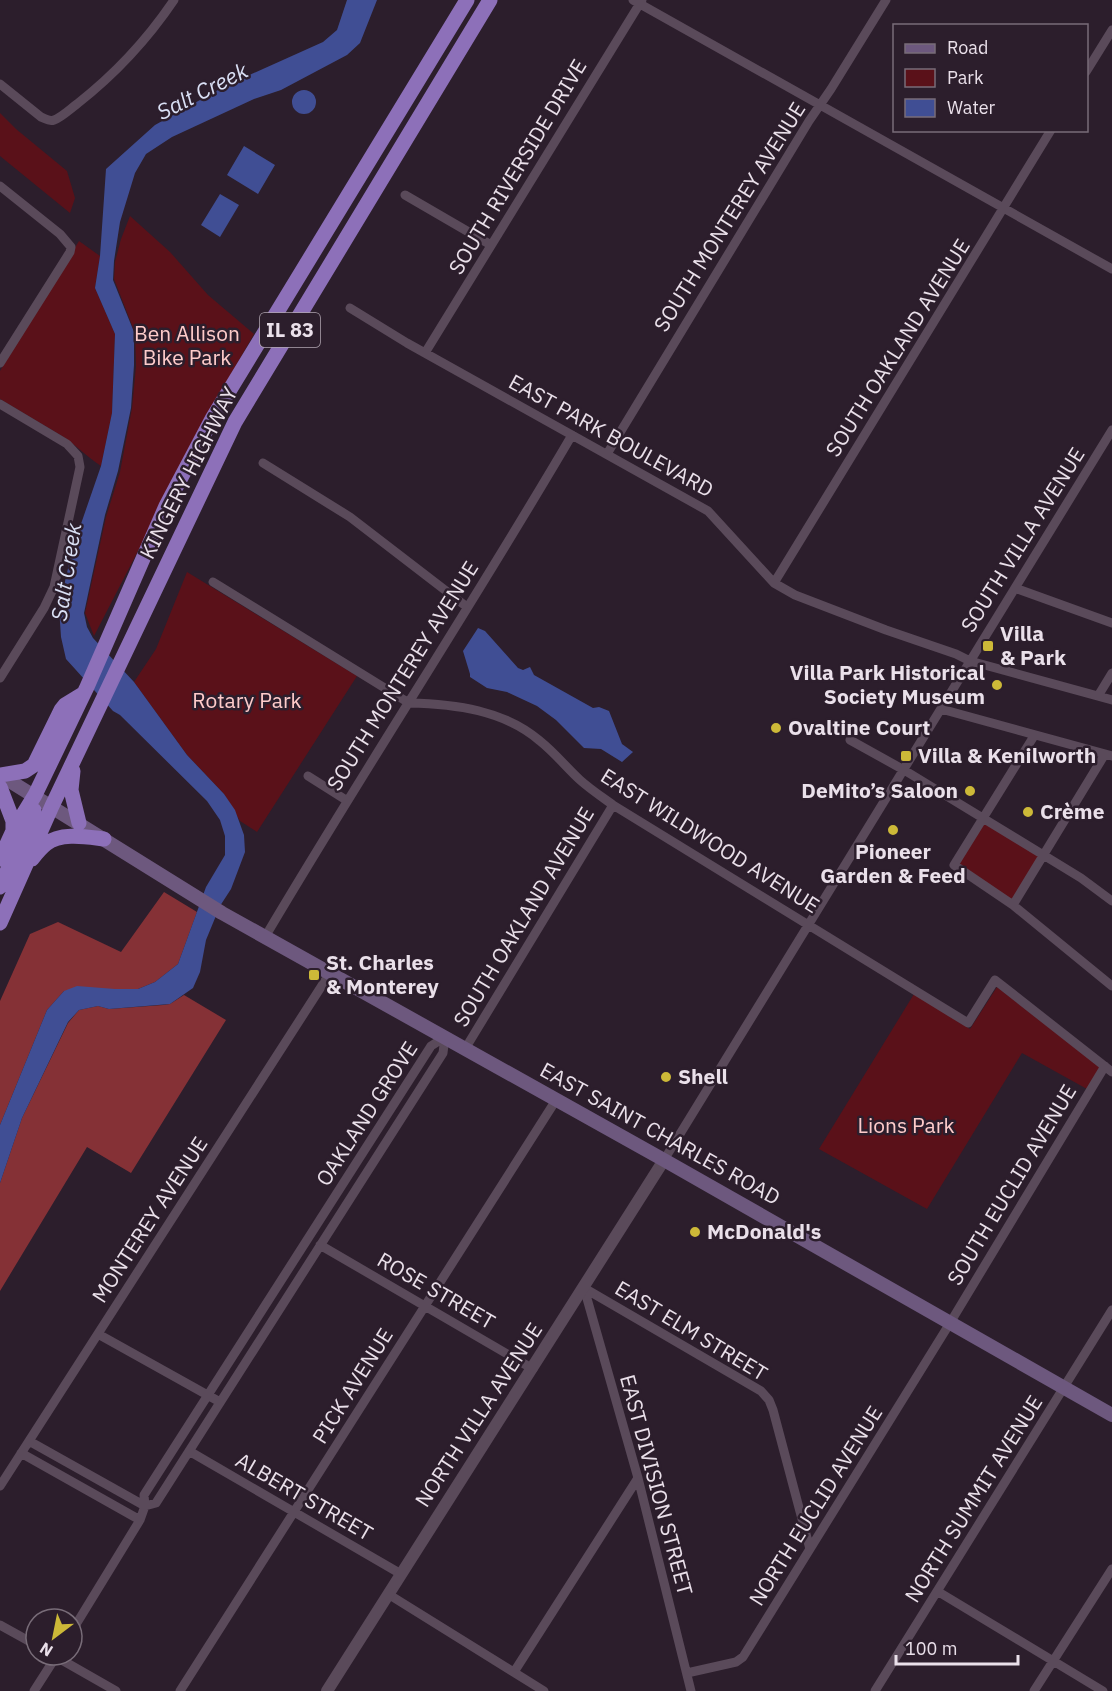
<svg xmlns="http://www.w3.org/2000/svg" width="1112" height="1691" font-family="'IBM Plex Sans',sans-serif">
<rect width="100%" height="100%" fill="#2c1e2c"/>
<path fill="#5a1119" d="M 0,113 L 16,129 L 67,171 L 75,198 L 70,213 L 0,156 Z
M 130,216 L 170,252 L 208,295 L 254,334 L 216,400 L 94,636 L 85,613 L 106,517 L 120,472 L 132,408 L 136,366 L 135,333 L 114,279 L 115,262 L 121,239 Z
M 79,241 L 100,256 L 95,288 L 115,334 L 112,413 L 101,466 C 86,456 77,446 62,436 L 0,399 L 0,371 Z
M 187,572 L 357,676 L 257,832 L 240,821 L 224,794 L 187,755 L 134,682 L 156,649 Z
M 984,821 L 1040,856 L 1013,901 L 957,864 Z
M 997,987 L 1100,1067 L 1087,1089 L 1022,1053 L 927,1209 L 819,1149 L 914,994 L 970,1029 Z"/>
<path fill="#853136" d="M 164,892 L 197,912 L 178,964 L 155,982 L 138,989 L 64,991 L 47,1010 L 0,1125 L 0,1001 L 30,934 L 58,922 L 121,952 Z
M 184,995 L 226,1020 L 131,1173 L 87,1147 L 0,1291 L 0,1183 L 22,1118 L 68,1023 L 79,1010 L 98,1006 L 109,1009 L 163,1005 L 170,1004 Z"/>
<path fill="#404e94" d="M 347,0 L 377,0 L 360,43 L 347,55 L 281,90 L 254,99 L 172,137 L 146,154 L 135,173 L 120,222 L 114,261 L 113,280 L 134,332 L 134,365 L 131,408 L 118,471 L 105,515 L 84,613 L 87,627 L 93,638 L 134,682 L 187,755 L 224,794 L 235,810 L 244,835 L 245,852 L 231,889 L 220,906 L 206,940 L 200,972 L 193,988 L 170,1004 L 109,1009 L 98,1006 L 79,1010 L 68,1022 L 22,1118 L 0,1183 L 0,1125 L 47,1010 L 64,991 L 77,986 L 115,989 L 138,989 L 155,982 L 178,964 L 206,887 L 225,855 L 225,836 L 220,820 L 207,801 L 120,715 L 113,711 L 66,659 L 61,637 L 59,607 L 73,547 L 101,466 L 112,413 L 115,334 L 95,288 L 100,256 L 106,169 L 155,125 L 227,85 L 323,42 L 337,30 Z
M292 102a12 12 0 1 1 24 0a12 12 0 1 1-24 0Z
M 244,146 L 275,165 L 258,194 L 227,175 Z
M 220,194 L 239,205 L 220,237 L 201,225 Z
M 478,628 L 485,631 L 518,668 L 523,670 L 530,667 L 534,675 L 593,708 L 599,707 L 609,711 L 622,744 L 633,752 L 622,762 L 601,749 L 584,748 L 556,720 L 537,706 L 507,692 L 487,688 L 470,677 L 470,674 L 463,651 Z"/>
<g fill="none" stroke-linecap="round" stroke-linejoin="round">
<path stroke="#5a4a5a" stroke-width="9" d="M 633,0 L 1112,269
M 1086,72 L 1112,30
M 0,84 L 41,117 C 46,119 49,122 54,120 C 62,117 70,109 77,104 C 114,75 147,40 174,0
M 0,186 L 60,234 L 71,247 L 70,252 L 0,363
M 405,195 L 491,245
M 350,308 L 407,343 L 708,511 L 774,583 L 795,595 L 886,630 L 956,654 L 970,661 L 1112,700
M 425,353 L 642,0
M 0,404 L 67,444 L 78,456 L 80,467 L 54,587 L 44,608 L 0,678
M 607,454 L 809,121 L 831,89 L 886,0
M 263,463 L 350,517 L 467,607
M 213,582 L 409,703 C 455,704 504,710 540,741 C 555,753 566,767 580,780 C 590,789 602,797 613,805 L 968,1023 L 995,980 L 1112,1072
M 774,583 L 1051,130
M 1015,588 L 1112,623
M 1098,696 L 1112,673
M 941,709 L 1112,756
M 1034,736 L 954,865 L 1013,905 L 1112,986
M 850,740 L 904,770 L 1081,878 L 1112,901
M 308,776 L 346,800
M 1013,905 L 1105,754
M 265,937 C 365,768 473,604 572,435
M 465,1049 L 613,805
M 664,1160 L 1112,430
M 320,1245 L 533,1369
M 584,1288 L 638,1478 L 691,1691
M 584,1288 L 761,1391 L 769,1400 L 773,1410 L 810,1549
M 98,1334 L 220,1402
M 29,1441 L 145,1506
M 189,1451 L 401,1574
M 21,1453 L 140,1520
M 0,1486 L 330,973
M 145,1506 L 156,1503 L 443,1053 L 445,1037
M 937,1591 L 1103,1691
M 388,1594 L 544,1691
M 0,1625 L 36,1645
M 72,1631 L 140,1520 L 145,1506 L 144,1495 L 431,1046 L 445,1037
M 53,1655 L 116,1691
M 514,1672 L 638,1478
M 687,1673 L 736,1662 L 743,1657 L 950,1323 L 1105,1066
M 34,1691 L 57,1655
M 180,1691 L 556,1100
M 875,1691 L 1112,1310
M 1034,1691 L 1112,1569"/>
<path stroke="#5a4a5a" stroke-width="12" d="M 327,1691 L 664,1160"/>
<path stroke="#6d587e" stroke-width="14" d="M 0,775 L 222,913 L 664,1160 L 1112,1415"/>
<path stroke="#8d70b9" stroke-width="15" d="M 73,771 L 71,790 L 79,823
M 0,775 L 25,771 L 34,765 L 61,710 L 65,705 L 83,694
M 0,787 L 13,821 L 13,831
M 0,859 L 13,831 L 35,795 L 87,687 L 166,506 L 212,419 L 467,0
M 32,859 C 36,854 41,848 46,844 C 61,832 87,837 104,839
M 0,887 L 34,810
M 0,923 L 52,806 L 235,422 L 490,0"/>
</g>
<g fill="#cdb938" stroke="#2c1e2c" stroke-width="2">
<rect x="982" y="640" width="12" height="12" rx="3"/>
<circle cx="997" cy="685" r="6"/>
<circle cx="776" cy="728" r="6"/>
<rect x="900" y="750" width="12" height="12" rx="3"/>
<circle cx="970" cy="791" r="6"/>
<circle cx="1028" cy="812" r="6"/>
<circle cx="893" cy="830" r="6"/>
<rect x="308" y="969" width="12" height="12" rx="3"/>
<circle cx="666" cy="1077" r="6"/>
<circle cx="695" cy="1232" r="6"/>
</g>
<g text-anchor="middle" stroke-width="5" stroke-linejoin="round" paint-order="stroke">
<rect fill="#2c1e2c" stroke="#b1a6b1" stroke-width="1.5" x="260" y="313" width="60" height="34" rx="4.5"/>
<g font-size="20" font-weight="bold" fill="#eae0ea">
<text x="290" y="337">IL 83</text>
</g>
<g font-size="21" fill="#eae0ea" stroke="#2c1e2c">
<text transform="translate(518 167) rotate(-59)" y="7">SOUTH RIVERSIDE DRIVE</text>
<text transform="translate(730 217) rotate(-58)" y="7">SOUTH MONTEREY AVENUE</text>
<text transform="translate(898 348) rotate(-58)" y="7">SOUTH OAKLAND AVENUE</text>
<text transform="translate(611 436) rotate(29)" y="7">EAST PARK BOULEVARD</text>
<text transform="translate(189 473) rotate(-63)" y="7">KINGERY HIGHWAY</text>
<text transform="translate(1023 540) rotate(-58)" y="7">SOUTH VILLA AVENUE</text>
<text transform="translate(403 676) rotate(-58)" y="7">SOUTH MONTEREY AVENUE</text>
<text transform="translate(710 841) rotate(32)" y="7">EAST WILDWOOD AVENUE</text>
<text transform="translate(524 917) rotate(-59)" y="7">SOUTH OAKLAND AVENUE</text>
<text transform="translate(367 1114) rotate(-57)" y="7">OAKLAND GROVE</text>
<text transform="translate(660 1134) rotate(29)" y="7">EAST SAINT CHARLES ROAD</text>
<text transform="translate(1012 1185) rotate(-59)" y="7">SOUTH EUCLID AVENUE</text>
<text transform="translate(150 1220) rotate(-57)" y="7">MONTEREY AVENUE</text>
<text transform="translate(436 1291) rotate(30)" y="7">ROSE STREET</text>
<text transform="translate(691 1331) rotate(31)" y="7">EAST ELM STREET</text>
<text transform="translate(353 1386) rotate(-58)" y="7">PICK AVENUE</text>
<text transform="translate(479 1415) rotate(-57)" y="7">NORTH VILLA AVENUE</text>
<text transform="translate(656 1485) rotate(75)" y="7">EAST DIVISION STREET</text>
<text transform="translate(304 1497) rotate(30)" y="7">ALBERT STREET</text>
<text transform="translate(974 1499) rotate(-58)" y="7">NORTH SUMMIT AVENUE</text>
<text transform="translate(816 1506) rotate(-58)" y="7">NORTH EUCLID AVENUE</text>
</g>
<g font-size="21" fill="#fecbca" stroke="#2c1e2c">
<text x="187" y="341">Ben Allison<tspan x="187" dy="24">Bike Park</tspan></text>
<text x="247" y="708">Rotary Park</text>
<text x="906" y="1133">Lions Park</text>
</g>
<g font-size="21" font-weight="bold" fill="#eae0ea" stroke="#2c1e2c" text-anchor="start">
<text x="1000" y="641">Villa<tspan x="1000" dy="24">&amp; Park</tspan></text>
<text x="985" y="680" text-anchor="end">Villa Park Historical<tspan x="985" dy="24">Society Museum</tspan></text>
<text x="788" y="735">Ovaltine Court</text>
<text x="918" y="763">Villa &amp; Kenilworth</text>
<text x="958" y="798" text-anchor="end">DeMito’s Saloon</text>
<text x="1040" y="819">Crème</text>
<text x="893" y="859" text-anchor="middle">Pioneer<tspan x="893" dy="24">Garden &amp; Feed</tspan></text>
<text x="326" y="970">St. Charles<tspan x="326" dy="24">&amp; Monterey</tspan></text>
<text x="678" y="1084">Shell</text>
<text x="707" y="1239">McDonald's</text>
</g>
<g font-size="22" font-style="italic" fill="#dae0f5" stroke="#2c1e2c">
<text transform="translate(202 91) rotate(-27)" y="8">Salt Creek</text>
<text transform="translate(66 572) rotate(-81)" y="8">Salt Creek</text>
</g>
</g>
<rect x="893" y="24" width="195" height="108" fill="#2c1e2c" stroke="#786c78" stroke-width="1.5"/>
<rect x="905" y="44" width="30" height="9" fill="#6d587e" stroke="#786c78" stroke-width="1.5"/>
<text x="947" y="54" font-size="18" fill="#eae0ea">Road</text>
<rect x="905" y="69" width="30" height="18" fill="#5a1119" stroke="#786c78" stroke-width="1.5"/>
<text x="947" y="84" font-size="18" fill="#eae0ea">Park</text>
<rect x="905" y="99" width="30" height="18" fill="#404e94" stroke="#786c78" stroke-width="1.5"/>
<text x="947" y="114" font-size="18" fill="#eae0ea">Water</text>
<g transform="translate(54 1637) rotate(212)"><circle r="28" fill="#2c1e2c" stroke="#786c78" stroke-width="1.5"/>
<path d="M0-4.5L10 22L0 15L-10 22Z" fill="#cdb938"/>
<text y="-9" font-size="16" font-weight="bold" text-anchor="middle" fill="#eae0ea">N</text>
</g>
<path d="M896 1655v9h122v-9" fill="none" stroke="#eae0ea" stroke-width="3"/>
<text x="905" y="1655" font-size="18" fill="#eae0ea" stroke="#2c1e2c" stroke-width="4.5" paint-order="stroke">100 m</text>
</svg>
